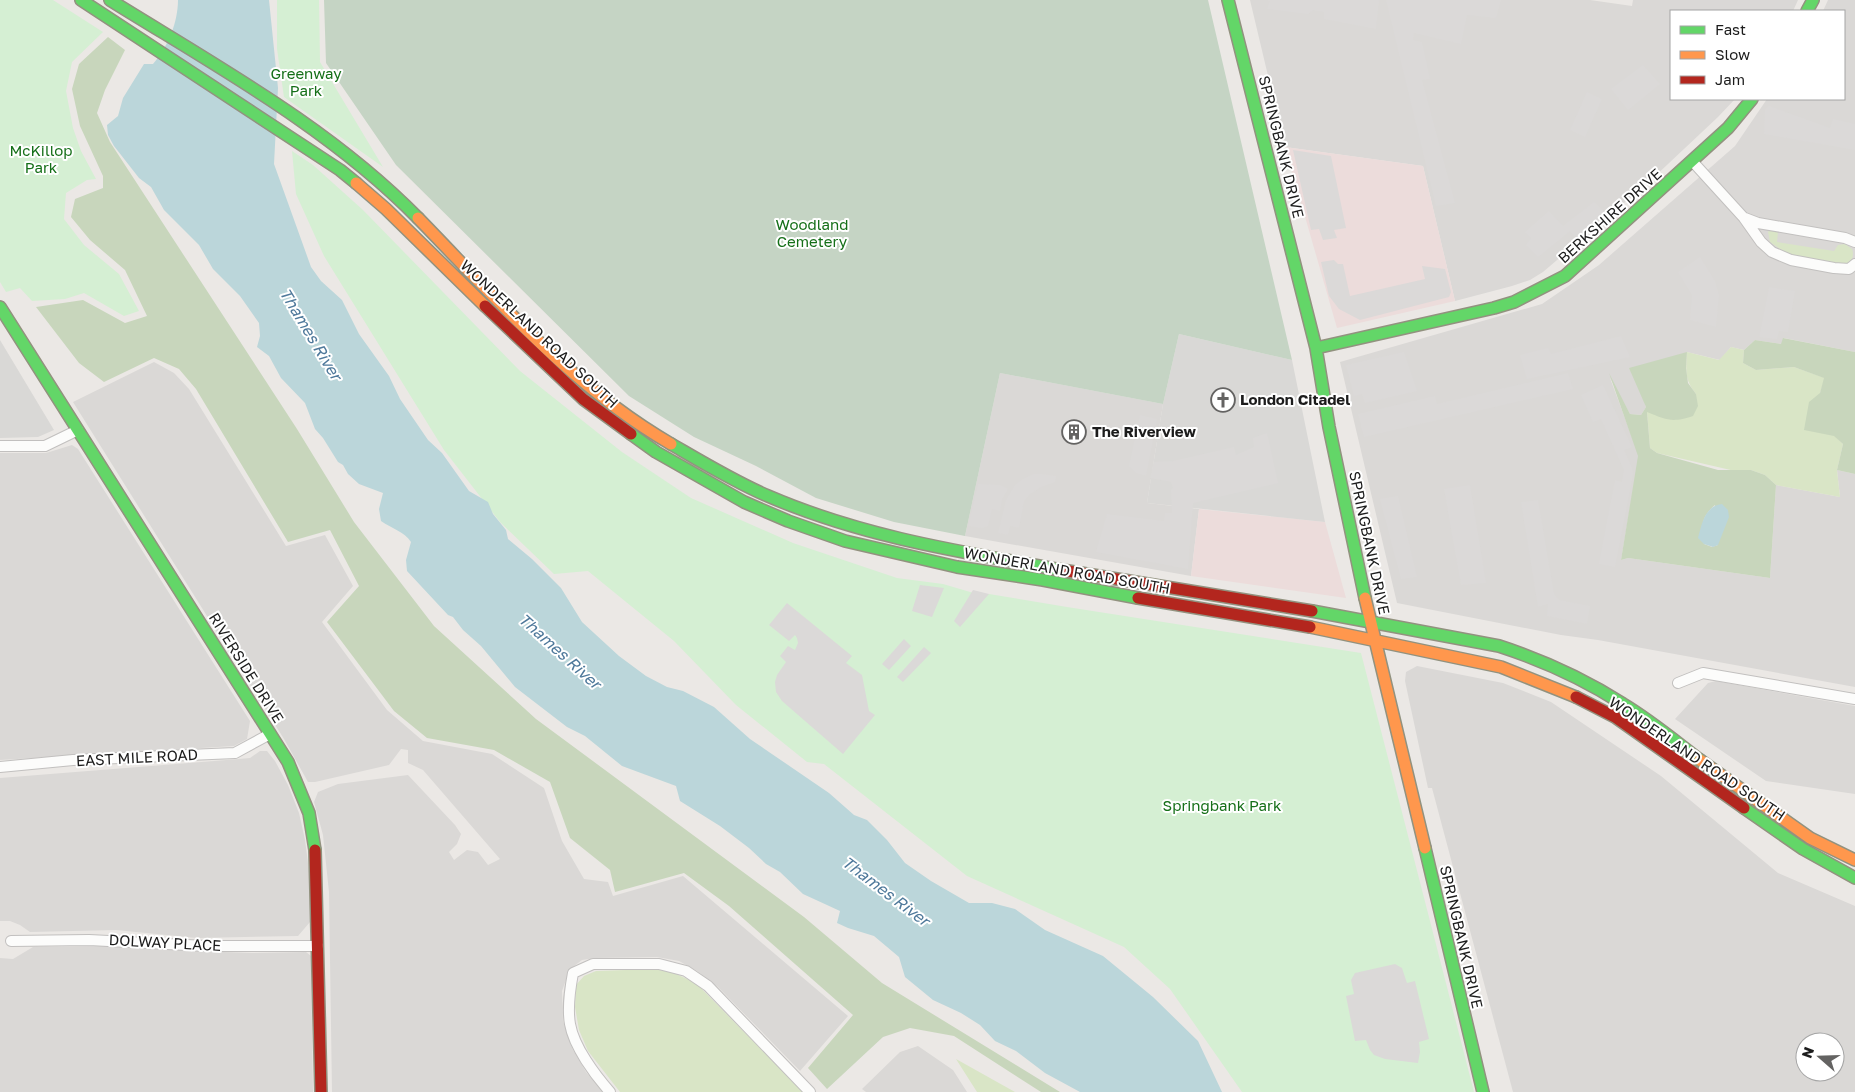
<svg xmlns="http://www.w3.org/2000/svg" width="1855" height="1092" font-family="'Golos Text',sans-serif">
<rect width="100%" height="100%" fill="#ebe8e5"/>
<path fill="#dad8d6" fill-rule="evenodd" d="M 1250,0 L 1590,0 L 1632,6 L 1633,0 L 1798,0 L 1793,11 L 1671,11 L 1671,99 L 1735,99 L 1718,117 L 1651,180 L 1543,272 L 1530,280 L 1512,286 L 1455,301 L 1423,166 L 1285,147 Z
M 1828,0 L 1855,0 L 1855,352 L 1784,338 L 1782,344 L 1755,340 L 1744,350 L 1731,347 L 1720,360 L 1687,352 L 1642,395 L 1646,407 L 1641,415 L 1630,414 L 1610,378 L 1639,456 L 1621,560 L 1628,558 L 1770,578 L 1776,485 L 1840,497 L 1837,470 L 1855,474 L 1855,687 L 1598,640 L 1561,635 L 1397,603 L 1340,362 L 1542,304 L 1599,265 L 1735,146 L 1767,99 L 1844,99 L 1844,11 L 1823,11 Z
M 154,362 L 174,373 L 189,389 L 286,546 L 325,535 L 353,586 L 322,622 L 387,710 L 423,741 L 492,754 L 544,788 L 562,841 L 584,879 L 608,882 L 613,896 L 683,876 L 848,1016 L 800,1071 L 718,987 L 697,971 L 679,961 L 657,957 L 595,958 L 582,960 L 570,969 L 562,991 L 563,1021 L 573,1050 L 586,1072 L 603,1092 L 332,1092 L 329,892 L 323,835 L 314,802 L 318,792 L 338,784 L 408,775 L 455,825 L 461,834 L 457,844 L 449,852 L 454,860 L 467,850 L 478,852 L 488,865 L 500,859 L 423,770 L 408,763 L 408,750 L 401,749 L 389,765 L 315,782 L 308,782 L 284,739 L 73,402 Z
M 1000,373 L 1163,404 L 1147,503 L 1199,509 L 1191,576 L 965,536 Z
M 72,445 L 78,449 L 250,721 L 247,739 L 234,746 L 0,760 L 0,453 L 46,453 Z
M 1417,666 L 1503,683 L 1551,702 L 1661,776 L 1778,873 L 1855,906 L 1855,1092 L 1513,1092 L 1432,788 L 1428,788 L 1405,681 L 1406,672 ZM 1805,1042 L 1835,1042 L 1835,1072 L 1805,1072 Z
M 1716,681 L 1855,706 L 1855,794 L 1766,781 L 1675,719 L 1708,683 Z
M 260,751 L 267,751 L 275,761 L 288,785 L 299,813 L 305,840 L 310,878 L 310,922 L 298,936 L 197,938 L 116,930 L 30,932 L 20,925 L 10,921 L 0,921 L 0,778 L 239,759 L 250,758 Z
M 117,946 L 169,950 L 252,953 L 306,952 L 311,956 L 311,962 L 313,1092 L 0,1092 L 0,958 L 13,959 L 33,947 Z
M 918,1046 L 953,1070 L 967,1092 L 866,1092 L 862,1089 L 900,1052 Z"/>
<path fill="#ecdcdb" d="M 1285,147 L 1423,166 L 1455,301 L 1337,328 Z
M 1199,509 L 1325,522 L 1346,598 L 1191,576 Z"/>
<path fill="#d9d8d6" d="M 1179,334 L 1292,360 L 1325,522 L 1147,503 L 1163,404 Z
M 0,340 L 54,430 L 38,437 L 0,438 Z"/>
<path fill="#d9e5c6" d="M 1772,228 L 1778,232 L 1777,242 L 1834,251 L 1838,245 L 1845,244 L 1852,249 C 1855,257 1851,264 1842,265 L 1787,254 L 1770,242 L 1768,232 Z
M 1731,347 L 1744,350 L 1743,363 L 1756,370 L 1794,367 L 1825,378 L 1820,393 L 1835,436 L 1843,444 L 1837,470 L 1840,497 L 1776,485 L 1765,475 L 1751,470 L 1735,471 L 1657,453 L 1650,448 L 1647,412 L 1696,394 C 1684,379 1686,370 1687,352 L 1719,360 Z
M 655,969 L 674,973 L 696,983 L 803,1092 L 620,1092 L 588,1051 L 579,1030 L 575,1007 L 576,985 L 584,976 L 596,971 Z
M 956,1059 L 1015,1092 L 977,1092 Z"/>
<path fill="#c8d6bc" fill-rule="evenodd" d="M 108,37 L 125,50 L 105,90 L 97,113 L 110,142 L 297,429 L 354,522 L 434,626 L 536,719 L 804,917 L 882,983 L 1060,1092 L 1041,1092 L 954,1036 L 910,1028 L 883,1037 L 827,1089 L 808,1068 L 853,1015 L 729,906 L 684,873 L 615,892 L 610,870 L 570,838 L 550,782 L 494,750 L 427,738 L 394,711 L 327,622 L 359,586 L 330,530 L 288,542 L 196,389 L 179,369 L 154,358 L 104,382 L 79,363 L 36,307 L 83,300 L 125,323 L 147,316 L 125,270 L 90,240 L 71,217 L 75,199 L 103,188 L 103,176 L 80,126 L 72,89 L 79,64 Z
M 1783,338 L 1855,352 L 1855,474 L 1837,470 L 1843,444 L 1834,436 L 1804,430 L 1809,402 L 1820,393 L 1824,378 L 1794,367 L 1756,370 L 1743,363 L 1744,350 L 1755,340 L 1781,344 Z
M 1687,352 L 1686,368 L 1688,383 L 1696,394 L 1698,406 L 1693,416 C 1672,423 1667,420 1647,412 L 1650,448 L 1657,453 L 1718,470 L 1751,470 L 1765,475 L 1776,485 L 1770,578 L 1628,558 L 1621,560 L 1638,456 L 1609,373 L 1630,414 L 1641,415 L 1646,407 L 1629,368 ZM 1715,505 L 1718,545 L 1712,547 L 1704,544 C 1702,526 1700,518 1715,505 Z"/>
<path fill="#c5d4c4" d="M 324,0 L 1208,0 L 1292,360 L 1179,334 L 1163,404 L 1000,373 L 965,536 L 894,522 L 816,498 L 756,466 L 694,437 L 629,396 L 396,165 L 326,63 Z"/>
<path fill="#d5efd3" d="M 0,0 L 53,0 L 103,32 L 72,62 L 66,91 L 73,128 L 81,151 L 96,179 L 87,180 L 66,193 L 64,219 L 84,245 L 119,274 L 139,311 L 124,316 L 84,293 L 65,299 L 32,301 L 20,288 L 6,292 L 0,282 Z
M 277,0 L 319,0 L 320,62 L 383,167 L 284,97 L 277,49 Z
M 292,151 L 313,165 L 363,210 L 520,371 L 622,452 L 691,498 L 793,543 L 897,578 L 943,584 L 977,594 L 989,594 L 1067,607 L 1361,653 L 1474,1092 L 1242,1092 L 1170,989 L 1124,947 L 967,876 L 824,764 L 807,762 L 736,705 L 674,641 L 588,571 L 554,574 L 500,522 L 444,450 L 324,256 L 296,194 Z"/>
<path fill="#dbd9d8" d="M 1267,0 L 1379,0 L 1376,29 L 1324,19 L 1324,12 L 1313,10 L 1308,14 L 1267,9 L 1270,1 Z
M 1386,0 L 1501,0 L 1496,18 L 1467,15 L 1461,44 L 1414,33 L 1413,40 L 1422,42 L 1430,79 L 1422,80 L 1455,203 L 1436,206 Z
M 1643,65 L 1660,84 L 1628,110 L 1611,89 Z
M 1587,92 L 1602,99 L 1585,137 L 1570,130 Z
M 1769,106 L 1830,128 L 1833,119 L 1855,124 L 1855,150 L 1764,134 L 1765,110 Z
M 1293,150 L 1331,156 L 1346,228 L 1334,230 L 1337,238 L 1323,240 L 1319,229 L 1311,230 Z
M 1594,202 L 1606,214 L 1578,239 L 1570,231 L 1538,257 L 1526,245 L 1531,238 L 1525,232 L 1549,211 L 1563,226 Z
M 1700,257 L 1715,281 L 1719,295 L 1716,327 L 1690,320 L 1692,295 L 1678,272 Z
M 1334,260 L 1338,264 L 1343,264 L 1350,296 L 1425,279 L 1422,266 L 1445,269 L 1451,292 L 1449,297 L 1360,320 L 1339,309 L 1329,296 L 1321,262 Z
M 1769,287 L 1795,291 L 1788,332 L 1779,331 L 1777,339 L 1759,337 Z
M 1621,336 L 1630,357 L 1527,379 L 1520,355 L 1548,348 L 1551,354 Z
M 1404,352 L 1417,391 L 1365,403 L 1362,394 L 1354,396 L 1346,365 Z
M 1568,373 L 1573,389 L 1364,437 L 1358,414 L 1435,396 L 1437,404 Z
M 1603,385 L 1632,447 L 1624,450 L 1632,468 L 1633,474 L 1615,567 L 1599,564 L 1615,480 L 1622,482 L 1624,470 L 1601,419 L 1593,422 L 1581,395 Z
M 1140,415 L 1157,419 L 1146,476 L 1136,473 L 1129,466 Z
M 1267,433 L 1278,483 L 1193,503 L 1188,569 L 1096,552 L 1107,514 L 1164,521 L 1165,513 L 1172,513 L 1171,490 L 1173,488 L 1171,482 L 1150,478 L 1154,462 L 1173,461 L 1234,447 L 1236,455 L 1254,447 L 1253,438 Z
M 1034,474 L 1042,474 L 1056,476 L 1055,482 L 1041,487 L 1030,494 L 1024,501 L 1019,528 L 1010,526 L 1008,535 L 998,533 L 1006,500 L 1015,485 L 1023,479 Z
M 978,484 L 1000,485 L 1008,489 L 1002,499 L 1000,511 L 992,509 L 988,526 L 982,528 L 968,526 Z
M 1470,485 L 1486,583 L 1461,585 L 1444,489 Z
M 1398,496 L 1417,577 L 1401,579 L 1380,499 Z
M 1538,500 L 1554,594 L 1559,600 L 1590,606 L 1587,624 L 1547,616 L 1548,604 L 1538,607 L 1521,502 Z
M 920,585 L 944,588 L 932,617 L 912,611 Z
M 973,590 L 989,594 L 960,627 L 954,621 Z
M 787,603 L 852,656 L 846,663 L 862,675 L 869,711 L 875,715 L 843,754 L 782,701 L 776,692 L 775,682 L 777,675 L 786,662 L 780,656 L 788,646 L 795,650 L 798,643 L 797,638 L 795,635 L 789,641 L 769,625 Z
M 904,639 L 911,646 L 889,670 L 882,664 Z
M 924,647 L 931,653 L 903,682 L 897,677 Z
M 1395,964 L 1402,968 L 1407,983 L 1415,981 L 1429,1039 L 1419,1042 L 1420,1052 L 1418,1063 L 1385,1059 L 1374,1055 L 1370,1050 L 1366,1040 L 1355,1041 L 1346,996 L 1354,994 L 1351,980 L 1355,973 Z"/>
<path fill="#bbd6da" d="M 178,0 L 269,0 L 278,88 L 274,164 L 311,267 L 321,281 L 342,300 L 359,334 L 389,376 L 400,399 L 428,440 L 442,453 L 469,491 L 488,502 L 493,514 L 506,530 L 508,539 L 532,559 L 561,588 L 582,622 L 619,656 L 646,676 L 667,687 L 683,691 L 714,707 L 750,739 L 829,793 L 854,815 L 867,820 L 887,840 L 905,863 L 931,881 L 969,903 L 992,903 L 1015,909 L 1045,930 L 1103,956 L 1153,997 L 1198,1041 L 1222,1092 L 1080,1092 L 1045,1073 L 1016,1051 L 995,1041 L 980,1025 L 961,1013 L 933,1000 L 905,977 L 899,957 L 874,936 L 848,928 L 837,923 L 840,911 L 803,894 L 780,872 L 766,864 L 749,848 L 720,826 L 680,801 L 676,786 L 622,766 L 585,736 L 567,727 L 515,687 L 481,646 L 463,630 L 453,617 L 448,615 L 407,571 L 406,560 L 411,542 C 404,531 392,529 381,521 L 379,509 L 383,493 L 359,484 L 348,474 L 343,465 L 338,462 L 323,438 L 315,429 L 305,403 L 281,378 L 269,356 L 257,347 L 260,336 L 259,323 L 240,296 L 213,269 L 199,245 L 164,210 L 151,187 L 139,178 L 114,146 L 108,135 L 107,125 L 118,116 L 123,98 L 144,64 L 153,64 C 168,47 178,22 178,0 Z
M 1722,504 L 1728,510 L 1729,517 L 1718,545 L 1713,547 L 1704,544 L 1698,538 C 1702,523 1705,506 1722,504 Z"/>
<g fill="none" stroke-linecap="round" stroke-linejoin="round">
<g stroke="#c2c0bf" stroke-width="12">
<path id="street" d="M 1693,162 L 1744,218 L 1761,242 L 1772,252 L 1791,260 L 1834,268 L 1849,269 L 1855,264
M 1745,218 L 1758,223 L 1845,238 L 1855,242
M 0,446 L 45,446 L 78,430
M 1678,683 L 1703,673 L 1855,699
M 0,767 L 73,760 L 235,753 L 270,734
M 11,941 L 89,940 L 206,946 L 318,946
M 610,1092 C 595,1075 574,1047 570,1024 C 567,1007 570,989 573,973 L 593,964 L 659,964 L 686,971 L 708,986 L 810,1092"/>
</g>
<g stroke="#92927f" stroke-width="14">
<path id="fast" d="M 81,0 L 340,170 L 356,183
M 110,0 C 216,66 330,128 418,218
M 1228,0 L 1316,348 L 1329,427 L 1365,598
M 1807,11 L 1813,0
M 0,307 L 288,762 L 309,813 L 315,850
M 1316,348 L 1494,308 L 1514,302 L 1565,276 L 1728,128 L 1752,99
M 631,434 L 656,452 L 744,502 L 788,521 L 845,541 L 957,567 L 1043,580 L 1138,598
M 671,444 C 702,462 735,482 768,496 C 863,537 961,552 1062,570
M 1312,611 L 1499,646 C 1542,660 1584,679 1623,704 C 1650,720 1675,741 1700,760
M 1744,808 L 1803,849 L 1855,878
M 1425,848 L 1483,1092"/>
</g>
<g stroke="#92927f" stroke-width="14">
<path id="slow" d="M 356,183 L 386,209 L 485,306
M 418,218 C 497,299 572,387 671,444
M 1365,598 L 1425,848
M 1310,627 L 1501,667 L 1576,697
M 1700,760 L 1810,838 L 1855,860"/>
</g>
<g stroke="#92927f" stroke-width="14">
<path id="jam" d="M 485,306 L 583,399 L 631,434
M 1062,570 L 1312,611
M 1138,598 L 1310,627
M 1576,697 L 1615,717 L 1744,808
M 315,850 L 321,1092"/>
</g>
<use href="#street" stroke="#fcfcfb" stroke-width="10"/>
<use href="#fast" stroke="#63d668" stroke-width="11"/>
<use href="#slow" stroke="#ff974d" stroke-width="11"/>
<use href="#jam" stroke="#b3261e" stroke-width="11"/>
</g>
<defs>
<g id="church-ring" transform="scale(1.25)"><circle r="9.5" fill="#fff" stroke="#646362" stroke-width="1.5"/><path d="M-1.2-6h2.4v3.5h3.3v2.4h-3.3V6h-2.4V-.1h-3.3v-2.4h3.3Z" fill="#646362"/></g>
<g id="building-ring" transform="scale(1.25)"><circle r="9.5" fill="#fff" stroke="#646362" stroke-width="1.5"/><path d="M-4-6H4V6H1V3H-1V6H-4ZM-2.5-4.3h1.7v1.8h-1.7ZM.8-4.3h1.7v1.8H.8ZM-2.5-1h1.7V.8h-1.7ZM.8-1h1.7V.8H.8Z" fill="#646362"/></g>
</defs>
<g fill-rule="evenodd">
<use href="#church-ring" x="1223" y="400"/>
<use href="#building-ring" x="1074" y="432"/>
</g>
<g text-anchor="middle" stroke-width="4" stroke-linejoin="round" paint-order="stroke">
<g font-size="15" fill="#156f18" stroke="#fff">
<text x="306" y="79">Greenway<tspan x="306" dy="17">Park</tspan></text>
<text x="41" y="156">McKillop<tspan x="41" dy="17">Park</tspan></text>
<text x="812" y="230">Woodland<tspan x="812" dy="17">Cemetery</tspan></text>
<text x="1222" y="811">Springbank Park</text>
</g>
<g font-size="15" fill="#1c1c1c" stroke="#fff">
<text transform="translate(1281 147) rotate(76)" y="5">SPRINGBANK DRIVE</text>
<text transform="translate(1610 216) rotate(-42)" y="5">BERKSHIRE DRIVE</text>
<text transform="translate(539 334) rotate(43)" y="5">WONDERLAND ROAD SOUTH</text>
<text transform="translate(1369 543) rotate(78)" y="5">SPRINGBANK DRIVE</text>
<text transform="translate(1067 571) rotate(10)" y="5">WONDERLAND ROAD SOUTH</text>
<text transform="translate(246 668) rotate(58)" y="5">RIVERSIDE DRIVE</text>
<text transform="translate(137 758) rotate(-3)" y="5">EAST MILE ROAD</text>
<text transform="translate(1697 759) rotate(34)" y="5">WONDERLAND ROAD SOUTH</text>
<text transform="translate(1461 937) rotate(77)" y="5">SPRINGBANK DRIVE</text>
<text transform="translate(165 943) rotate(3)" y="5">DOLWAY PLACE</text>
</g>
<g font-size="15" font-weight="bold" fill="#1c1c1c" stroke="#fff" text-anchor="start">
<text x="1240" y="405">London Citadel</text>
<text x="1092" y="437">The Riverview</text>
</g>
<g font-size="16" font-style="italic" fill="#4f799b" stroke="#fff">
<text transform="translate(311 334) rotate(59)" y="6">Thames River</text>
<text transform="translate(560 651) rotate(42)" y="6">Thames River</text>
<text transform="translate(886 891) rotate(37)" y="6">Thames River</text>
</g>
</g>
<rect x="1670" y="10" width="175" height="90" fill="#ffffff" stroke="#a4a4a4"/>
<rect x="1680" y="26" width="25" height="8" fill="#63d668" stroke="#a4a4a4"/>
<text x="1715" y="35" font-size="15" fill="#1c1c1c">Fast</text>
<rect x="1680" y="51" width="25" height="8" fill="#ff974d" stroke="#a4a4a4"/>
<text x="1715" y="60" font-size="15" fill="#1c1c1c">Slow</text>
<rect x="1680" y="76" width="25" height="8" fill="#b3261e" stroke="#a4a4a4"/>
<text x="1715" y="85" font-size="15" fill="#1c1c1c">Jam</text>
<g transform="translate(1820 1057) rotate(290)"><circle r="24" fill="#ffffff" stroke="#a4a4a4"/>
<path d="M0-4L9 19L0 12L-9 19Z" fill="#646362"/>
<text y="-8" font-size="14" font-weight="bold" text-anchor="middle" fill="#1c1c1c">N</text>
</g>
</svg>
